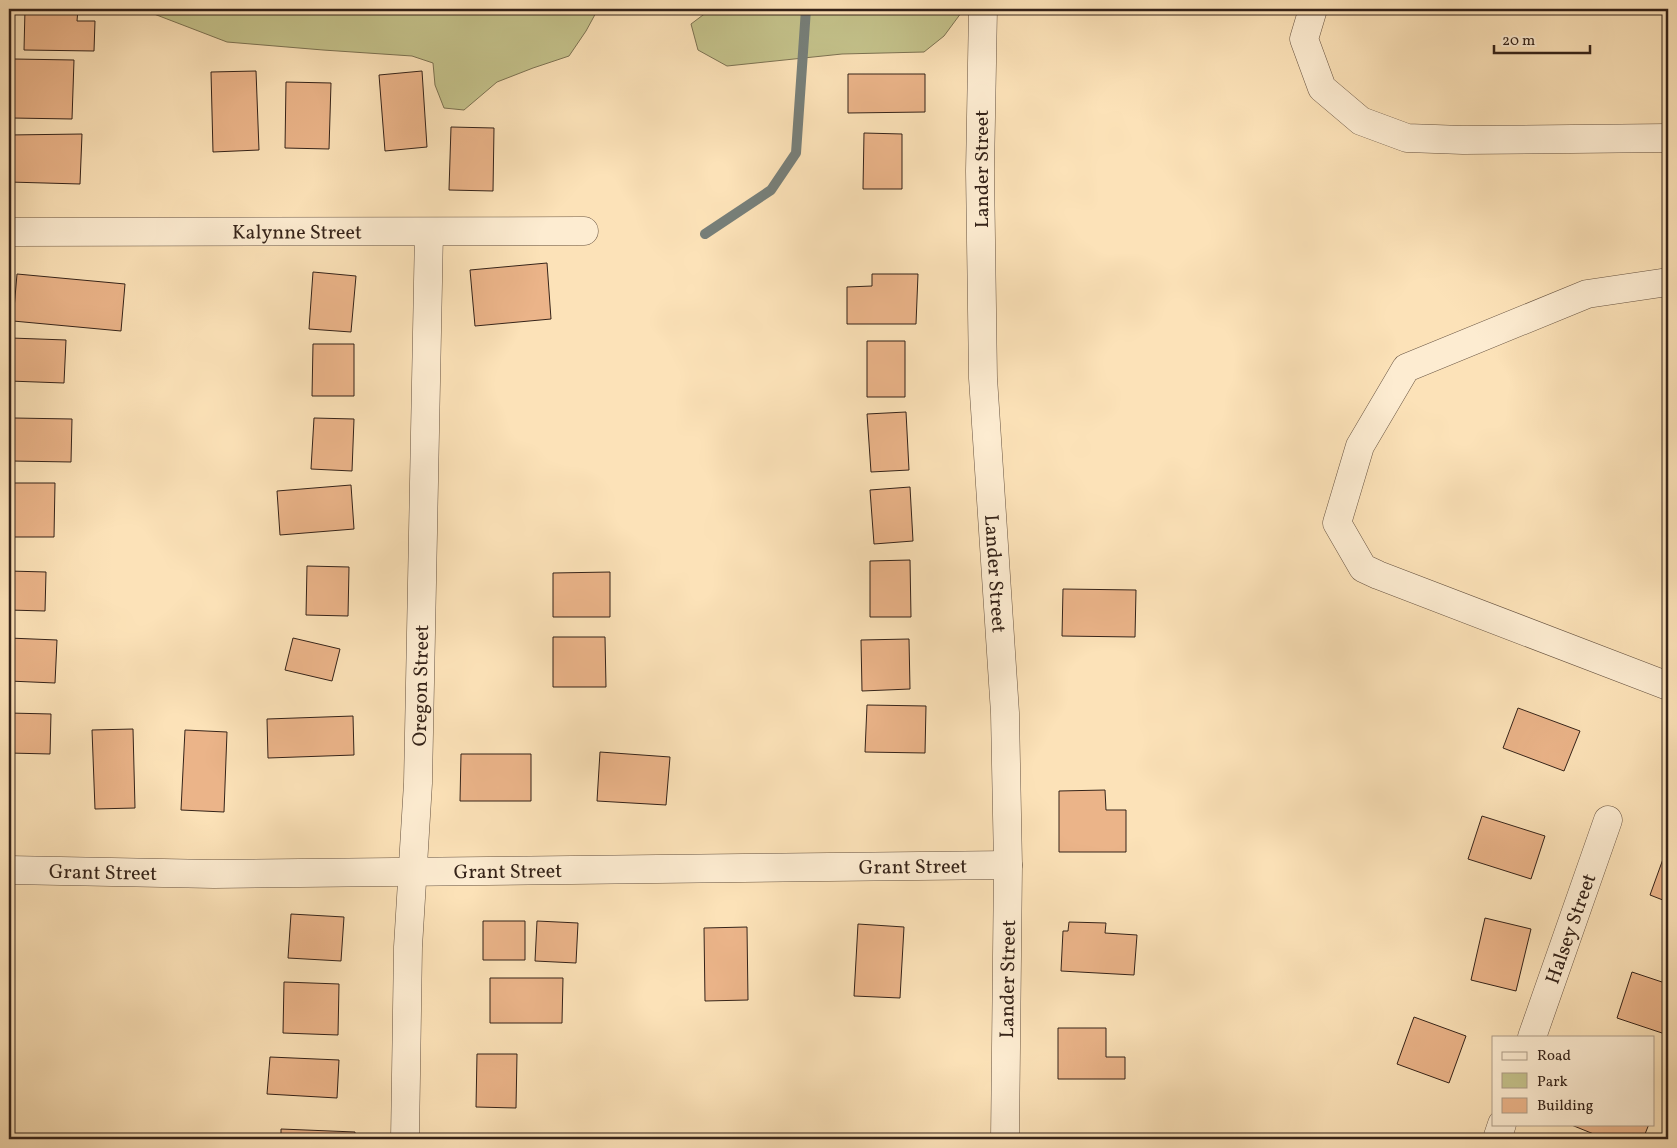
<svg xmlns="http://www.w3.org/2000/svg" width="1677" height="1148" font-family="Vollkorn,serif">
<rect width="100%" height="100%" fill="#fce2b8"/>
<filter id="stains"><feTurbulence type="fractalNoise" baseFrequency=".004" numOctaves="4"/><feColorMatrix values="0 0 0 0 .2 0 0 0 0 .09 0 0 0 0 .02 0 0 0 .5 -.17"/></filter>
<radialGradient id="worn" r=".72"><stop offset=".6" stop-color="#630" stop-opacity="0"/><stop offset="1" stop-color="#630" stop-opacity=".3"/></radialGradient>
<path fill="#c4c28b" stroke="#7c7252" d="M 141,9 L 598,9 L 586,31 L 569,56 L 533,68 L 497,82 L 464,110 L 444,108 L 435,85 L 433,63 L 412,56 L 323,50 L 227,42 Z
M 711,9 L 964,9 L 944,36 L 924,52 L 842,54 L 727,66 L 698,50 L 691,24 Z"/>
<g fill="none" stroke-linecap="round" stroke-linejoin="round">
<path stroke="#777f79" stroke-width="10" d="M 705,234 L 771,190 L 796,153 L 806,9"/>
</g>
<path fill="#ebb489" stroke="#352319" d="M 25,9 L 78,9 L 77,21 L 95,21 L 94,51 L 24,50 Z
M 14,59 L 74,60 L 72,119 L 12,118 Z
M 256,71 L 259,150 L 213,152 L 211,72 Z
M 422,71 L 427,147 L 385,151 L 379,75 Z
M 848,74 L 925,74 L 925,112 L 848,113 Z
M 286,82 L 331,83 L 329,149 L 285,148 Z
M 451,127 L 494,128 L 493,191 L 449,190 Z
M 864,133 L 902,134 L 902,189 L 863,189 Z
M 82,134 L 80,184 L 9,182 L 9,135 Z
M 547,263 L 551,319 L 475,326 L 470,270 Z
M 313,272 L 356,276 L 351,332 L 309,329 Z
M 17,274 L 125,284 L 121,331 L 13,321 Z
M 872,274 L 918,274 L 916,324 L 847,324 L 847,287 L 872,286 Z
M 11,338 L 66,340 L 64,383 L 9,381 Z
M 867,341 L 905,341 L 905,397 L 867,397 Z
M 313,344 L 354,344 L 354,396 L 312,396 Z
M 906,412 L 909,470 L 871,472 L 867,414 Z
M 14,418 L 72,419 L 71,462 L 12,461 Z
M 314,418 L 354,419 L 352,471 L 311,469 Z
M 9,483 L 55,483 L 54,537 L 9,537 Z
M 351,485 L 354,529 L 280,535 L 277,491 Z
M 910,487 L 913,541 L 874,544 L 870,490 Z
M 910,560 L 911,617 L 870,617 L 870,561 Z
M 307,566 L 349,567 L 348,616 L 306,615 Z
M 9,571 L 46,572 L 45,611 L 9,610 Z
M 610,572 L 610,617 L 553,617 L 553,573 Z
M 1063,589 L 1136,590 L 1135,637 L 1062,636 Z
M 553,637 L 605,637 L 606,687 L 553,687 Z
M 9,638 L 57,640 L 55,683 L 9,681 Z
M 293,638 L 340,649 L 332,681 L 285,670 Z
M 909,639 L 910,689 L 862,691 L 861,640 Z
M 867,705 L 926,706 L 925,753 L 865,752 Z
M 1518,708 L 1580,731 L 1564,771 L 1503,748 Z
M 9,713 L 51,714 L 50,754 L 9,753 Z
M 353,716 L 354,755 L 268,758 L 267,719 Z
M 133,729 L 135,808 L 95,809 L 92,730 Z
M 185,730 L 227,732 L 224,812 L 181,810 Z
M 600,752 L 670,757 L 666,805 L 597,801 Z
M 461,754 L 531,754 L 531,801 L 460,801 Z
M 1105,790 L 1106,810 L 1126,810 L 1126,852 L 1059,852 L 1059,791 Z
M 1482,816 L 1545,836 L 1531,879 L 1468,859 Z
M 1667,848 L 1668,848 L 1668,902 L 1650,895 Z
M 291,914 L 344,917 L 341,961 L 288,958 Z
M 1485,918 L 1531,929 L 1516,991 L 1471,980 Z
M 483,921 L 525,921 L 525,960 L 483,960 Z
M 537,921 L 578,923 L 576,963 L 535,961 Z
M 1069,922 L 1106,923 L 1105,933 L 1137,935 L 1134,975 L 1061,971 L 1063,931 L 1068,931 Z
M 858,924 L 904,927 L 900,998 L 854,996 Z
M 747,927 L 748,1000 L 705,1001 L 704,928 Z
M 1632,972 L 1668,984 L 1668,1035 L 1617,1018 Z
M 490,978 L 563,978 L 562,1023 L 490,1023 Z
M 284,982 L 339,984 L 338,1035 L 283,1033 Z
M 1414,1017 L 1466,1036 L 1449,1083 L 1397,1064 Z
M 1058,1028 L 1106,1028 L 1106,1057 L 1125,1057 L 1125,1079 L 1058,1079 Z
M 477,1054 L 517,1054 L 516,1108 L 476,1107 Z
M 270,1057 L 339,1060 L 337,1098 L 267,1094 Z
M 1569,1124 L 1649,1124 L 1643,1139 L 1606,1139 Z
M 281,1129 L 355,1132 L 355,1139 L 281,1139 Z
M 472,1134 L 539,1135 L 539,1139 L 472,1139 Z"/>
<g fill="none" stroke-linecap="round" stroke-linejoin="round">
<g stroke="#675341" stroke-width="29">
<g id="minor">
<path id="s1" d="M 983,9 L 980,171 L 983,378 L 1005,713 L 1008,865 L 1005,1139"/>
<path d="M 1313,9 L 1304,39 L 1322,88 L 1361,121 L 1407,138 L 1463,140 L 1668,138"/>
<path id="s2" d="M 9,232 L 584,231"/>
<path d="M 1668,282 L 1587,294 L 1406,368 L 1360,446 L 1337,523 L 1363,568 L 1378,575 L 1668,686"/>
<path id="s3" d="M 9,870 L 214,874 L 1008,865"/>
<path id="s4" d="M 1532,1037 L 1608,820"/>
<path id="s5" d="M 405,1139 L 408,947 L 418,783 L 429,232"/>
<path d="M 1497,1139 L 1502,1124"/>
</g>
</g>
<use href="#minor" stroke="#fdecd1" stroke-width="28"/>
</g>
<g text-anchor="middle" stroke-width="4" stroke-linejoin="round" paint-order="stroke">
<g font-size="20" fill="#352319" stroke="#fdecd1">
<text transform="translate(981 169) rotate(-90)" y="7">Lander Street</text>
<text dy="7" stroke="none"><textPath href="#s2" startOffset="288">Kalynne Street</textPath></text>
<text dy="7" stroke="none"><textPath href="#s1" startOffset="565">Lander Street</textPath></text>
<text dy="7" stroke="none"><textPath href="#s5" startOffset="454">Oregon Street</textPath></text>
<text dy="7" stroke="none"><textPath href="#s3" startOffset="904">Grant Street</textPath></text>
<text dy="7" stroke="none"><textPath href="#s3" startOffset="499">Grant Street</textPath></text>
<text dy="7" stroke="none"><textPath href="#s3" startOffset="94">Grant Street</textPath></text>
<text dy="7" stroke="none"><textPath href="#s4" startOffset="115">Halsey Street</textPath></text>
<text transform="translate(1007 979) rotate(-89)" y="7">Lander Street</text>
</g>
</g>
<rect width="1677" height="1148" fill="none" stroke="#fce2b8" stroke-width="30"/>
<rect x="10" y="10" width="1657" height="1128" fill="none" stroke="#352319" stroke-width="2.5"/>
<rect x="15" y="15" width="1647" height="1118" fill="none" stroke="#352319"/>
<rect x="1492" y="1036" width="162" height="90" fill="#fdecd1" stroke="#ad9c87"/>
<rect x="1502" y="1052" width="25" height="8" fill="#fdecd1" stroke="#ad9c87"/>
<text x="1537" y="1060" font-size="15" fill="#352319">Road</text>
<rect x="1502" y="1073" width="25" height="15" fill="#c4c28b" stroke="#ad9c87"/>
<text x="1537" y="1086" font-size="15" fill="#352319">Park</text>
<rect x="1502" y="1098" width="25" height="15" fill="#ebb489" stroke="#ad9c87"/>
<text x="1537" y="1110" font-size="15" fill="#352319">Building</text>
<path d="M1494 45v8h96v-8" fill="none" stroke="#352319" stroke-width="2.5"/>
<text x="1502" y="45" font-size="15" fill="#352319" stroke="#fdecd1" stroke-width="4" paint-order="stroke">20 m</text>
<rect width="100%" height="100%" filter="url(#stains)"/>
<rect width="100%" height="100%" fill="url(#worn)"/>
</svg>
